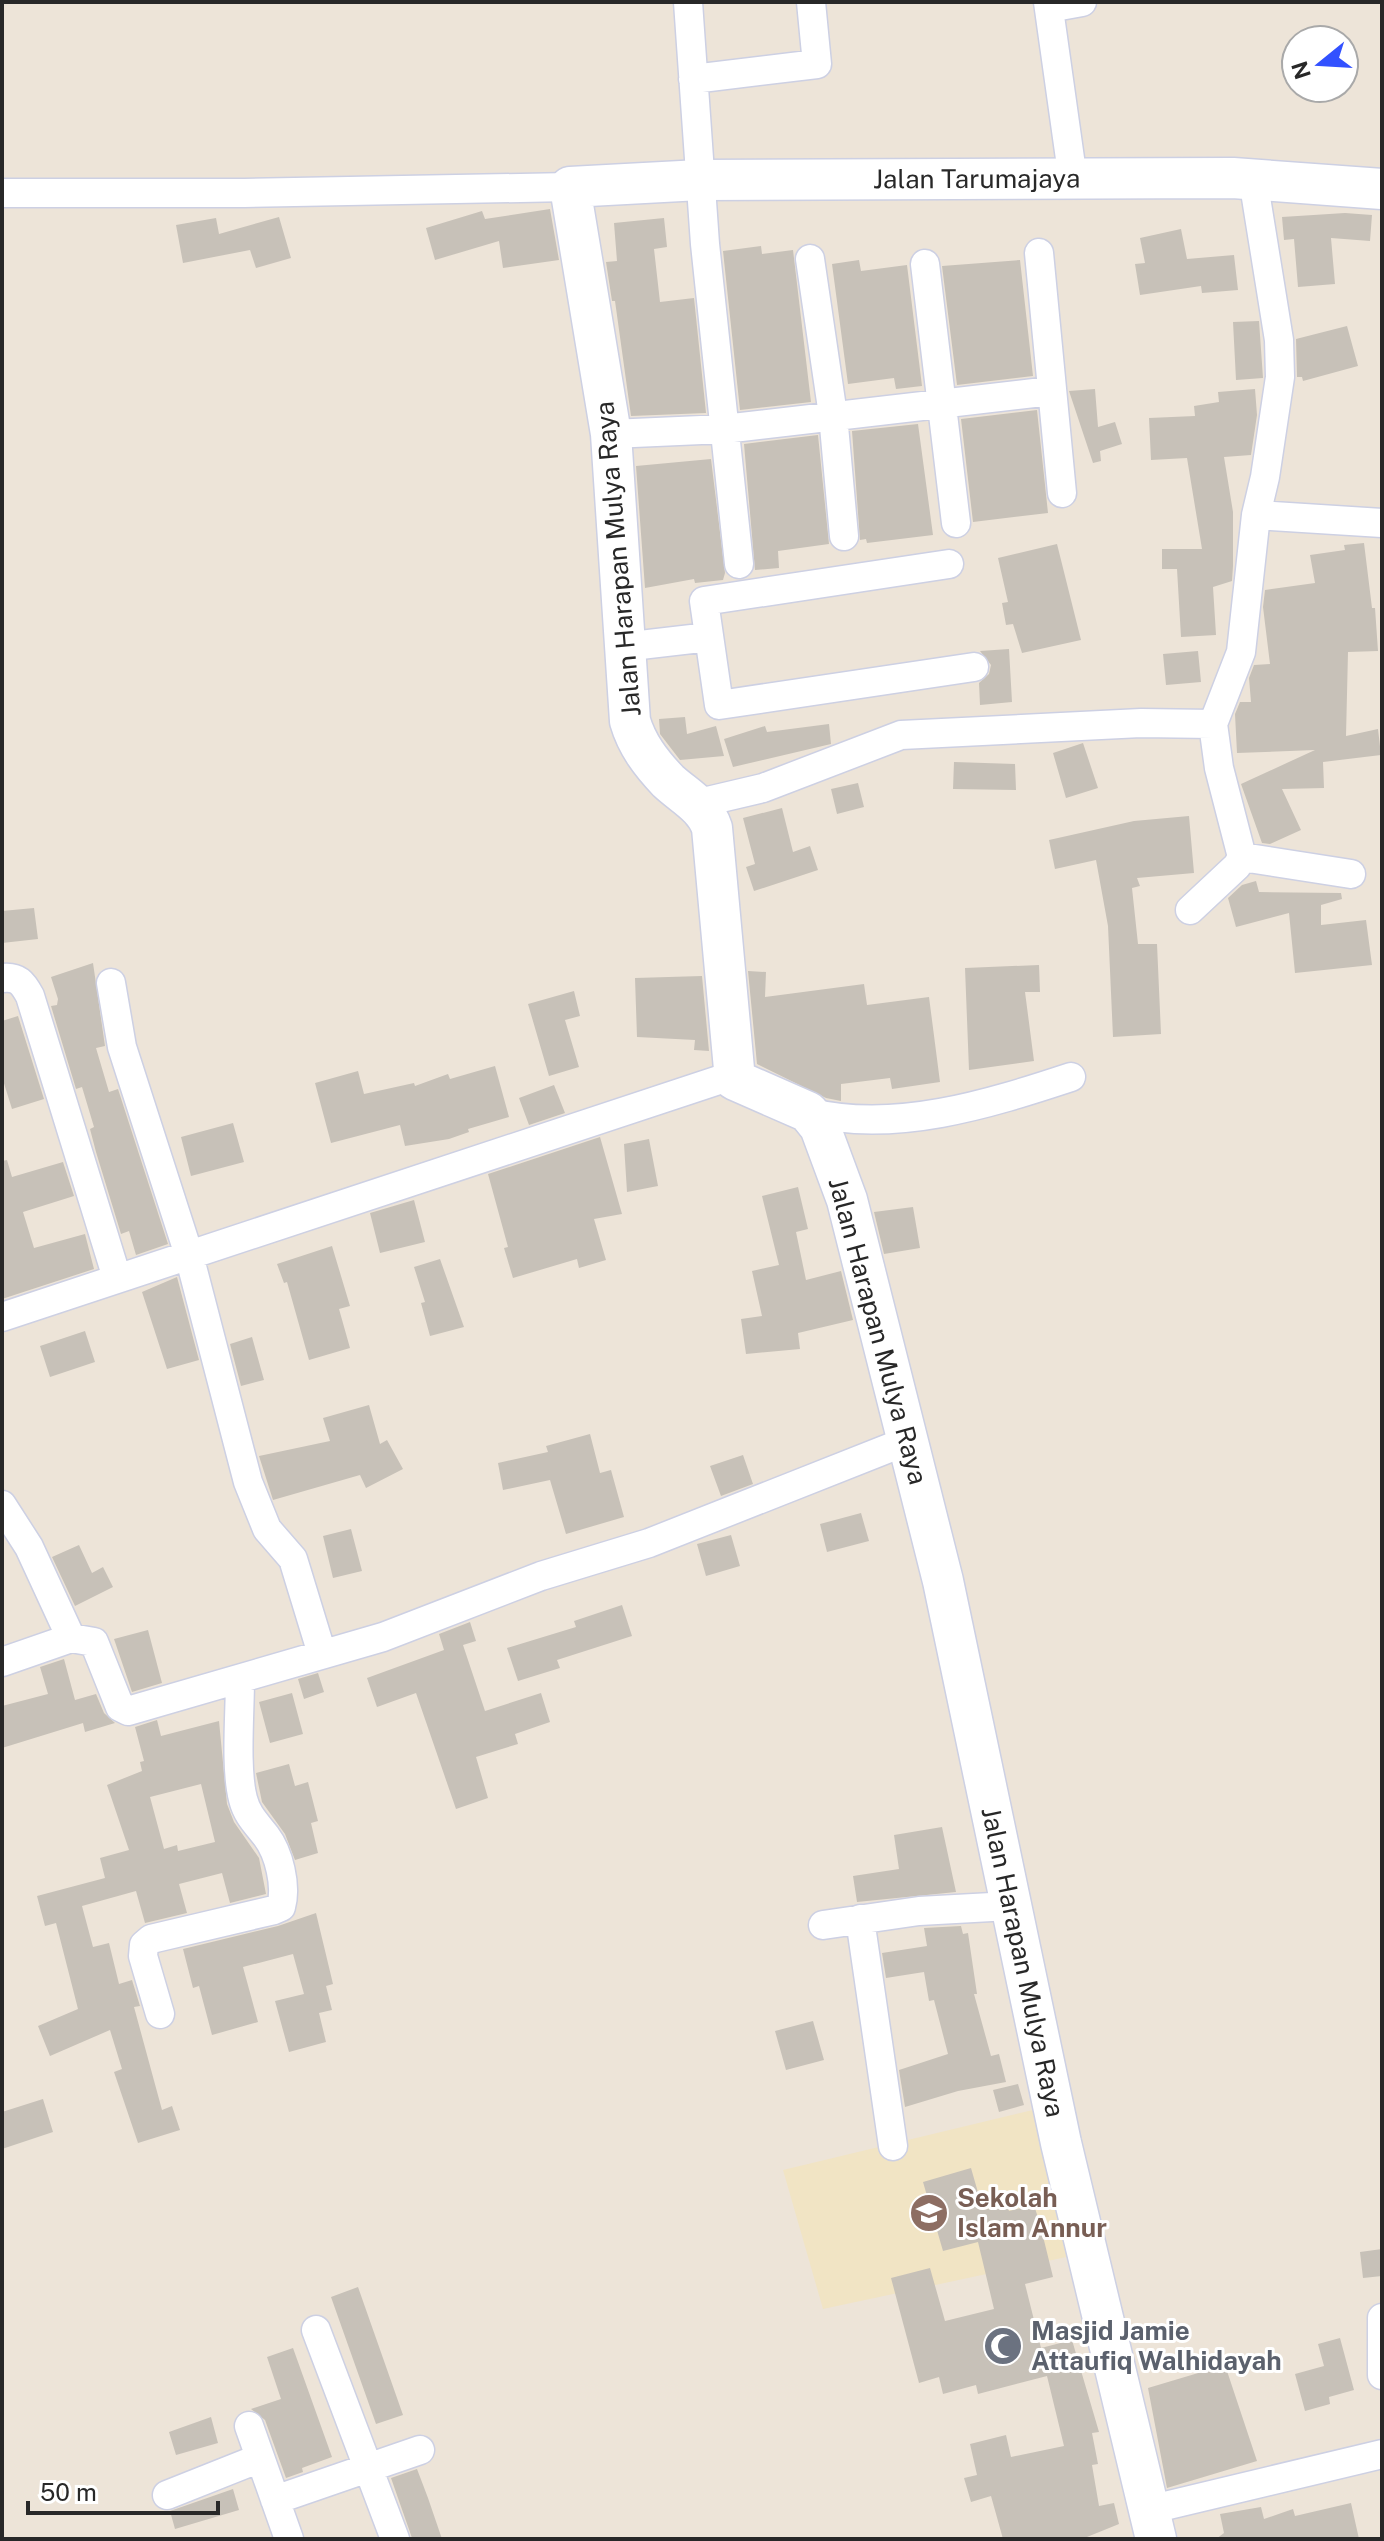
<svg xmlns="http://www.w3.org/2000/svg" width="1384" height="2541" font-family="'Public Sans',sans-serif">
<rect width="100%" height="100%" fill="#ede4d8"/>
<path fill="#f1e4c4" d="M 1037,2109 L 1071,2256 L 823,2309 L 783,2170 Z"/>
<path fill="#c7c1b8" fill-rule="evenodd" d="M 550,209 L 559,260 L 503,268 L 499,241 L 435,260 L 426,228 L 482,211 L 485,219 Z
M 1345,213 L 1372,215 L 1370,241 L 1331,238 L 1335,284 L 1298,287 L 1294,239 L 1284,240 L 1282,217 Z
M 279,217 L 291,258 L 256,268 L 250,250 L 183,263 L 176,225 L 216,218 L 219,234 Z
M 664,218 L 667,247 L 654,249 L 660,302 L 694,298 L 706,413 L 631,416 L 615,301 L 612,301 L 606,262 L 617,261 L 614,223 Z
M 1181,229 L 1187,259 L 1234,255 L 1238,290 L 1202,293 L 1201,286 L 1140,295 L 1135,264 L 1145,263 L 1140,238 Z
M 761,246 L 762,254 L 793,250 L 811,402 L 740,410 L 723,251 Z
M 859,260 L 861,271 L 907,265 L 922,386 L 896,389 L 894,378 L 848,384 L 832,264 Z
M 1020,260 L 1033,376 L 957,385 L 942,266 Z
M 1259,321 L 1263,378 L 1236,380 L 1233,322 Z
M 1347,326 L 1358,366 L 1303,381 L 1302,377 L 1297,377 L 1296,339 Z
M 1095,389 L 1098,427 L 1115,422 L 1122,444 L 1100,451 L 1101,461 L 1093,463 L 1069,391 Z
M 1255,389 L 1257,415 L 1251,455 L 1224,457 L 1233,512 L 1233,566 L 1232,581 L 1213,587 L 1216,635 L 1181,637 L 1177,569 L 1162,569 L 1162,549 L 1202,549 L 1187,458 L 1151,460 L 1149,418 L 1195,416 L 1194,406 L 1219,402 L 1218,392 Z
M 1037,410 L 1048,513 L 973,522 L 961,419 Z
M 918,424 L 933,535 L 867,543 L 866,539 L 860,540 L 852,431 Z
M 818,435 L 829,544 L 778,551 L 779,568 L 755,570 L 744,444 Z
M 711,459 L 725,573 L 723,580 L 695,583 L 694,579 L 645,588 L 636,466 Z
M 1364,543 L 1372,608 L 1375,608 L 1378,651 L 1348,652 L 1346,736 L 1378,729 L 1381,755 L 1323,762 L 1324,788 L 1282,789 L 1301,830 L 1270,844 L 1262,843 L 1241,784 L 1315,750 L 1237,753 L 1235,714 L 1240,702 L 1251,702 L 1249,678 L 1254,665 L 1270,664 L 1263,607 L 1265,590 L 1315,583 L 1310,555 L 1345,550 L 1344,545 Z
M 1057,544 L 1081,640 L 1022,653 L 1013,624 L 1006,625 L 1002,603 L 1008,602 L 998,558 Z
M 1009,649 L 1012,702 L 980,705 L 979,683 L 989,674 L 991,665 L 980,651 Z
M 1198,651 L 1201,682 L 1166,685 L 1163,654 Z
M 685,717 L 687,734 L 716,726 L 724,756 L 680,760 L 660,734 L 659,719 Z
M 829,724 L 831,744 L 733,767 L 724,739 L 765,726 L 767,732 Z
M 1083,743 L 1098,788 L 1066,798 L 1053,753 Z
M 954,762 L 1015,764 L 1016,790 L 953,789 Z
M 858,783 L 864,807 L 837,814 L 831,789 Z
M 782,808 L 793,852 L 810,846 L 818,870 L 754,891 L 746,867 L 755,864 L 743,818 Z
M 1189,816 L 1194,873 L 1137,878 L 1140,886 L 1132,888 L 1138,944 L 1157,944 L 1161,1034 L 1113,1037 L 1108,926 L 1096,860 L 1055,869 L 1049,840 L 1134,821 Z
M 1256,881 L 1259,892 L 1341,893 L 1342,899 L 1321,905 L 1321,925 L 1366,920 L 1372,965 L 1295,973 L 1289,913 L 1236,927 L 1228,898 L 1242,885 Z
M 34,908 L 38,939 L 2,943 L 2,911 Z
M 93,963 L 105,1046 L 96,1048 L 109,1092 L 118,1089 L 168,1244 L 136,1255 L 129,1231 L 121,1234 L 96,1152 L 90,1129 L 94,1127 L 82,1087 L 76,1089 L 51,1006 L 57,1005 L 58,999 L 51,977 Z
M 1039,965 L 1040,992 L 1025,992 L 1034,1061 L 969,1070 L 965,968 Z
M 748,971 L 766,972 L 765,997 L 864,984 L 867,1005 L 929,997 L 940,1082 L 892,1089 L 890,1078 L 841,1084 L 841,1101 L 826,1098 L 757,1064 Z
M 702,976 L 709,1051 L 694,1050 L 695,1040 L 637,1037 L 635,978 Z
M 574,991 L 580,1016 L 565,1020 L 579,1067 L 549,1076 L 528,1004 Z
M 18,1016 L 44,1099 L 12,1109 L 2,1077 L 2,1021 Z
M 495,1066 L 509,1117 L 468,1129 L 469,1132 L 449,1139 L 405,1146 L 400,1125 L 331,1143 L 315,1083 L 358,1071 L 364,1094 L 414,1083 L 415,1086 L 448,1074 L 450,1079 Z
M 554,1085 L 565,1113 L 529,1125 L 519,1098 Z
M 233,1123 L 244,1162 L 191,1176 L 181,1137 Z
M 600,1137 L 622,1214 L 594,1219 L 606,1260 L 579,1268 L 577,1259 L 513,1278 L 504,1248 L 508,1247 L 488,1174 Z
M 649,1139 L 658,1186 L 627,1192 L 624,1144 Z
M 7,1160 L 12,1177 L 63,1162 L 74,1196 L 23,1212 L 34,1248 L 85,1234 L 94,1269 L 2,1299 L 2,1161 Z
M 798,1187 L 808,1229 L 796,1232 L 806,1280 L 841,1271 L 853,1320 L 798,1333 L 800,1349 L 746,1354 L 741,1319 L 762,1316 L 752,1271 L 779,1265 L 762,1196 Z
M 414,1200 L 425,1242 L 380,1253 L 370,1213 Z
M 913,1207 L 920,1248 L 884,1254 L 874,1212 Z
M 332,1246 L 350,1306 L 339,1309 L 350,1348 L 309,1360 L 287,1282 L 284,1283 L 277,1264 Z
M 440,1259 L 464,1327 L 430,1336 L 421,1303 L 425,1302 L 414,1267 Z
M 177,1277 L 199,1360 L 167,1369 L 142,1292 Z
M 85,1331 L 95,1362 L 50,1377 L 40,1346 Z
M 252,1337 L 264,1380 L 241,1386 L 230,1344 Z
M 369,1405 L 380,1444 L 387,1440 L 403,1469 L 366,1488 L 360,1475 L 273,1500 L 259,1456 L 330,1441 L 323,1418 Z
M 590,1434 L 600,1473 L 611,1470 L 624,1517 L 566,1534 L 550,1480 L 503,1490 L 498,1463 L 548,1452 L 546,1446 Z
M 743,1455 L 753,1484 L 721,1496 L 710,1466 Z
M 861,1513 L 869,1541 L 827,1552 L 820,1524 Z
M 351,1529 L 362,1571 L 333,1578 L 323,1536 Z
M 731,1535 L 740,1566 L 706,1576 L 697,1544 Z
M 79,1545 L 92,1573 L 103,1567 L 113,1587 L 75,1606 L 52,1557 Z
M 622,1605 L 632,1636 L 557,1660 L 560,1668 L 518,1681 L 507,1648 L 576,1627 L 574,1621 Z
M 470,1622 L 476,1641 L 463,1645 L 485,1711 L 541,1693 L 550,1722 L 515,1734 L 518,1744 L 476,1757 L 488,1798 L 456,1809 L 416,1693 L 377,1707 L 367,1678 L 444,1650 L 439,1634 Z
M 148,1630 L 162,1683 L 132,1692 L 114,1639 Z
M 64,1659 L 75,1700 L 96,1694 L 104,1713 L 115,1723 L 85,1732 L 83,1723 L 2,1748 L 2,1706 L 48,1694 L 40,1667 Z
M 318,1673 L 324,1692 L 304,1699 L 298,1679 Z
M 292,1693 L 303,1734 L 270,1743 L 259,1702 Z
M 157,1720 L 161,1736 L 219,1721 L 227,1804 L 234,1822 L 259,1858 L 266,1894 L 230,1903 L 222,1873 L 179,1884 L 187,1913 L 145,1923 L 136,1891 L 82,1906 L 93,1947 L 109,1943 L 119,1984 L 132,1980 L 140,2006 L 134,2007 L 162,2110 L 172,2106 L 180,2130 L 138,2143 L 114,2072 L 122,2069 L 110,2030 L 50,2056 L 38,2026 L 78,2009 L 56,1923 L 45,1926 L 37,1896 L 105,1878 L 100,1858 L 129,1850 L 107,1785 L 142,1771 L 140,1762 L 144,1761 L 135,1727 ZM 201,1784 L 215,1842 L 178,1851 L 177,1845 L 164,1849 L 150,1797 Z
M 289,1764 L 295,1786 L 308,1782 L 318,1821 L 311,1823 L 318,1853 L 295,1860 L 285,1834 L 262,1802 L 256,1773 Z
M 942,1827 L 956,1892 L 857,1902 L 853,1876 L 899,1869 L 894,1835 Z
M 316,1913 L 333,1984 L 326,1986 L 332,2010 L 319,2013 L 326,2042 L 289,2052 L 275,2001 L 304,1994 L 293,1954 L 243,1967 L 258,2022 L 212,2035 L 199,1986 L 193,1988 L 183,1949 L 278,1926 Z
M 961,1926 L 963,1934 L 968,1933 L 977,1994 L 974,1994 L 991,2056 L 999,2054 L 1006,2082 L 958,2091 L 905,2107 L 899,2070 L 948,2054 L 934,2000 L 929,2001 L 924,1972 L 886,1978 L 882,1953 L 927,1946 L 924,1928 Z
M 813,2021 L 824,2060 L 786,2070 L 775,2031 Z
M 1018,2084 L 1024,2105 L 999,2112 L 993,2090 Z
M 43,2099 L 53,2132 L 2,2149 L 2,2112 Z
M 971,2168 L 983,2210 L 1007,2204 L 1009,2211 L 1034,2205 L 1040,2224 L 1053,2277 L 1025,2284 L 1041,2348 L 1072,2340 L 1099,2432 L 1092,2433 L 1098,2464 L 1092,2465 L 1099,2506 L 1114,2503 L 1119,2524 L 1082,2539 L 1003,2539 L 991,2496 L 971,2502 L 964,2478 L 977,2475 L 970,2444 L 1006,2435 L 1011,2457 L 1064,2446 L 1047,2376 L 978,2394 L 976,2385 L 943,2394 L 939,2377 L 919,2383 L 891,2278 L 930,2268 L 945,2321 L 994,2309 L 978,2242 L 943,2251 L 923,2182 Z
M 1382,2249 L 1382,2276 L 1363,2278 L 1360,2252 Z
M 358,2287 L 403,2415 L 376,2424 L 331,2297 Z
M 1340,2338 L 1354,2390 L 1329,2397 L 1330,2404 L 1305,2411 L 1295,2374 L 1324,2366 L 1318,2344 Z
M 293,2348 L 332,2457 L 302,2468 L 303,2472 L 286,2478 L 265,2420 L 251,2409 L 281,2399 L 267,2357 Z
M 1225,2365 L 1257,2461 L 1167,2488 L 1148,2388 Z
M 211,2417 L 218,2443 L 176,2455 L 169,2432 Z
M 417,2469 L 428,2498 L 442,2539 L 412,2538 L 391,2478 Z
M 233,2489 L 239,2510 L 175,2529 L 170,2511 Z
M 1351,2503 L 1359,2539 L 1216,2539 L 1224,2533 L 1220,2514 L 1261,2507 L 1264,2519 L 1293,2509 L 1295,2516 Z"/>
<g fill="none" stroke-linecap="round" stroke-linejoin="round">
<g stroke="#cdd0e3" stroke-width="31">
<path id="street" d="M 688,2 L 705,244 L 739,564
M 1048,2 L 1073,180
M 1049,8 L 1082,2
M 693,79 L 817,64 L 811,2
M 2,193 L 244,193 L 570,187
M 1039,253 L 1062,493
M 810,259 L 833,415 L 844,536
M 925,264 L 956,523
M 611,434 L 724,429 L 1051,391
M 1256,515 L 1382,523
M 949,564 L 704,601 L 719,705 L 974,667
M 623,647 L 709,637
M 1213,724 L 1241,652 L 1256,515 L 1265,477 L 1280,377 L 1279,340 L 1253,179
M 695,804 L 763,788 L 901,735 L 1141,723 L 1213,724 L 1219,768 L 1242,857 L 1237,866 L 1190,910
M 1242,857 L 1351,874
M 2,978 C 18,976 23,983 30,996 L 117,1278
M 111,983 L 122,1047 L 189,1255 L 248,1482 L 267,1529 L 293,1559 L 322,1654
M 808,1112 C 894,1134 989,1104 1071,1077
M 2,1317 L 734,1075
M 2,1505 L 29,1547 L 71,1638 L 94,1642 L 120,1707 L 128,1711 L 383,1637 L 541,1576 L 649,1543 L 907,1441
M 2,1662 L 71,1638
M 860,1919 L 893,2146
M 823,1925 L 919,1911 L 1010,1906
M 160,2014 L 143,1956 L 144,1945 L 151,1939 L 274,1910 L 281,1907 C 287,1886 279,1853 266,1836 C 256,1823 247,1815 243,1799 C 235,1769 240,1712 240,1680
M 1382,2318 L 1382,2375
M 316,2330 L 395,2539
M 249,2426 L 289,2539
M 167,2495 L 260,2458
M 275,2500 L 420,2450
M 1148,2510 L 1382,2454"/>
</g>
<g stroke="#cdd0e3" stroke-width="43">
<g id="secondary">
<path id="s1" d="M 1156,2539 L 1061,2143 L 943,1581 L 847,1200 L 820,1127 L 808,1112 L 735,1080 L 712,828 C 705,806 684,796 668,781 C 651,763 637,745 630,721 L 611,434 L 570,187 L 700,180 L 1233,178 L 1382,189"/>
</g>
</g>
<use href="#street" stroke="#fff" stroke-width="28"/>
<use href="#secondary" stroke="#fff" stroke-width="40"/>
</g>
<defs>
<g id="school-disc" transform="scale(2)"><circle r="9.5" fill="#8d6e63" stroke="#fff"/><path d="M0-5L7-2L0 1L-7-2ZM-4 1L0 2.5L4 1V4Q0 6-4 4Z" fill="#fff"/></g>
<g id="mosque-disc" transform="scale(2)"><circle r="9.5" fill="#6b7280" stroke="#fff"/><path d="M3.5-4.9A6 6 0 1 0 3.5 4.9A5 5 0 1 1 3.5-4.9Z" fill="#fff"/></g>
</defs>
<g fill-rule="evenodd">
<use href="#school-disc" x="929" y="2213"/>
<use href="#mosque-disc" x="1003" y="2346"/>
</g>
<g text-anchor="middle" stroke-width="6" stroke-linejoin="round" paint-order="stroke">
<g font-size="26" fill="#282828" stroke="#fff">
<text dy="9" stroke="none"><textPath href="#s1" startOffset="2886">Jalan Tarumajaya</textPath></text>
<text transform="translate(618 559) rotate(-95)" y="9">Jalan Harapan Mulya Raya</text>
<text transform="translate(878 1331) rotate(75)" y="9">Jalan Harapan Mulya Raya</text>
<text transform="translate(1023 1962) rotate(78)" y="9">Jalan Harapan Mulya Raya</text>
</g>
<g font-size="26" font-weight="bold" fill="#785e54" stroke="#fff" text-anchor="start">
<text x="957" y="2207">Sekolah<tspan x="957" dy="30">Islam Annur</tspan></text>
</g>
<g font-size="26" font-weight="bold" fill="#5b616d" stroke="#fff" text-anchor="start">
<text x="1031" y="2340">Masjid Jamie<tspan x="1031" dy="30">Attaufiq Walhidayah</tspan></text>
</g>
</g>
<rect width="1384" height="2541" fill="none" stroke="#282828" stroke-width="8"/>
<g transform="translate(1320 64) rotate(252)"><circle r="38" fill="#ffffff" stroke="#a9a9a9" stroke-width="2"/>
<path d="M0-6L14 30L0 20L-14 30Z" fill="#3251ff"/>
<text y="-12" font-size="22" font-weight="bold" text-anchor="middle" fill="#282828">N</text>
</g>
<path d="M28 2501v12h190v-12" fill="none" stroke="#282828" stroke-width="4"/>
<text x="40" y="2501" font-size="24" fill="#282828" stroke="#ffffff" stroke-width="6" paint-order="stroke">50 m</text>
</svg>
